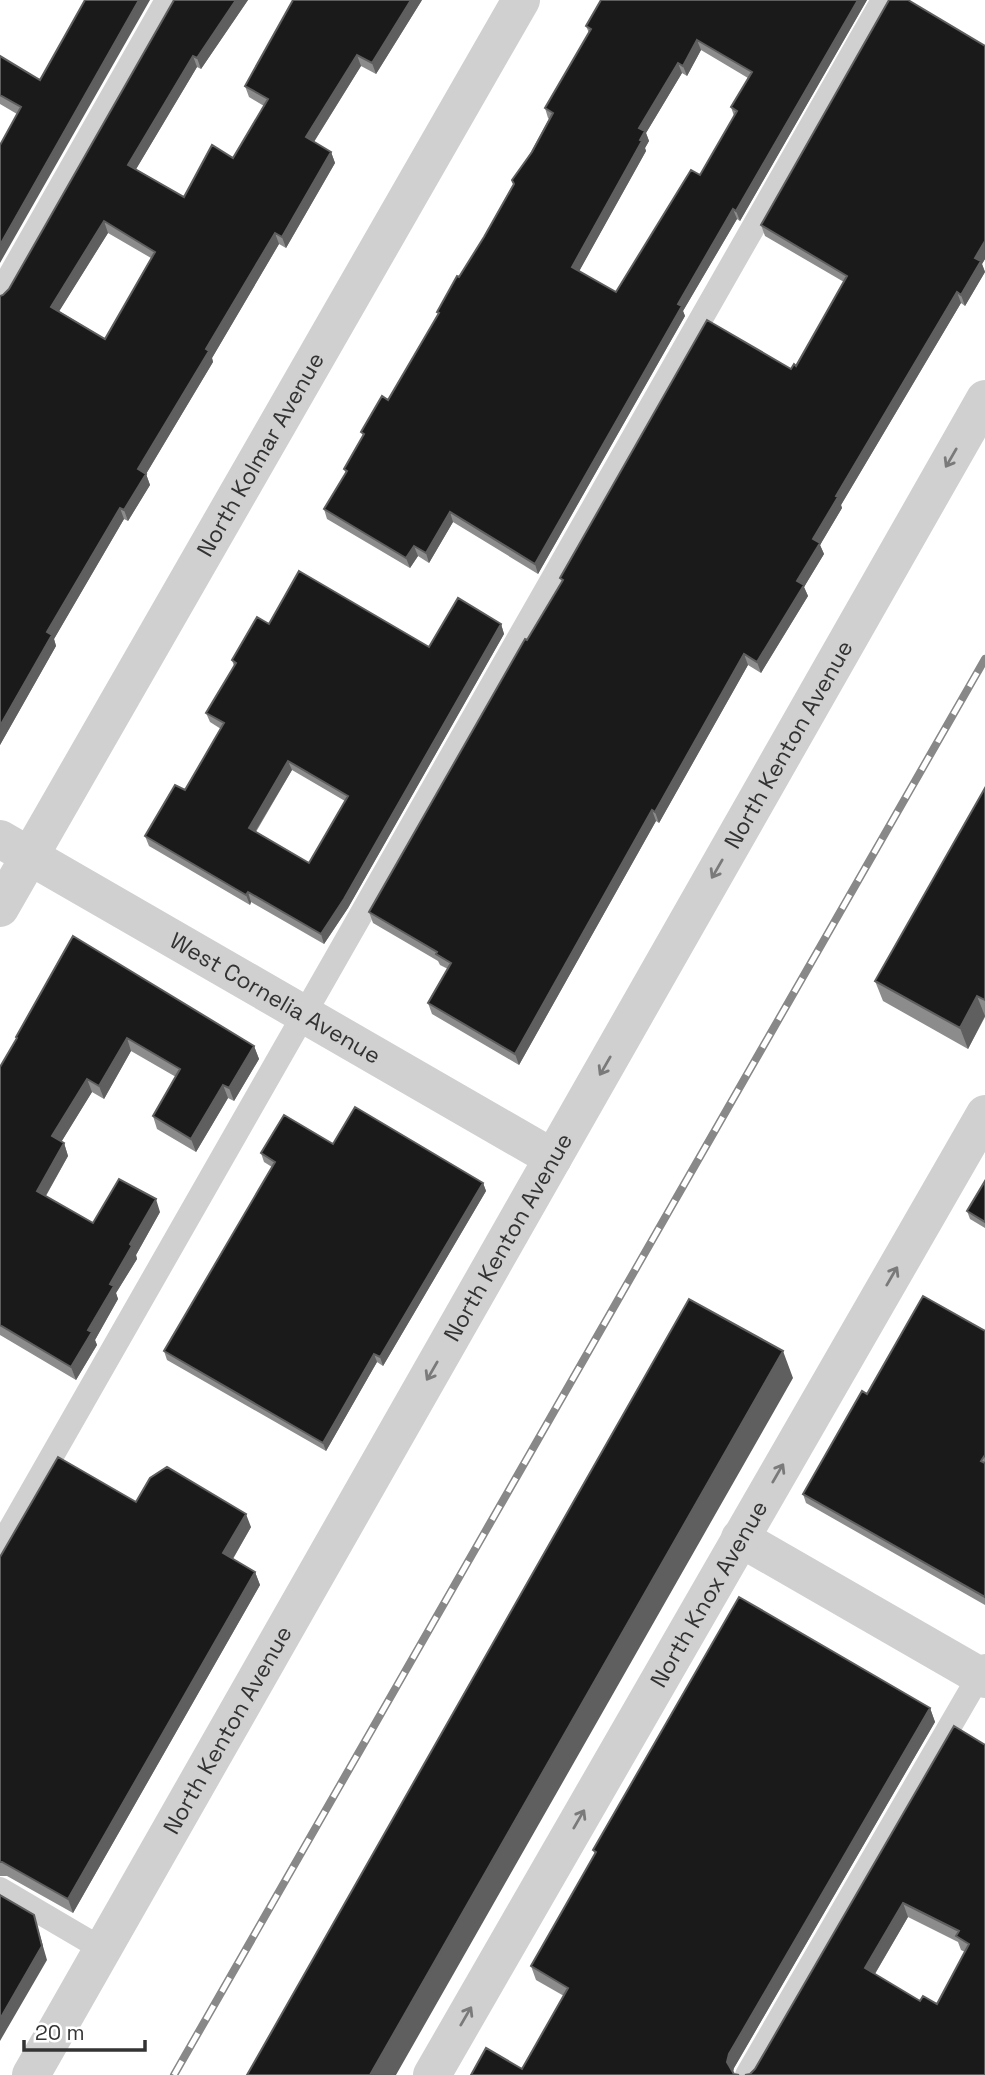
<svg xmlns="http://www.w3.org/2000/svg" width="985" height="2075" font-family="'Space Grotesk',sans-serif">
<rect width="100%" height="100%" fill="#fff"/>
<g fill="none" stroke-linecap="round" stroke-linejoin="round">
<path stroke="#d0d0d0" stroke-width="24" d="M 0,293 L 167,0
M 0,1547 L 883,0
M 0,1889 L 102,1949
M 747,2075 L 985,1666"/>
<g stroke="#d0d0d0" stroke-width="38">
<path id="s1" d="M 0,839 L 553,1158"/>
<path id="s2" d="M 0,908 L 521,0"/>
<path d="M 740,1538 L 985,1679"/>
<path id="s3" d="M 31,2075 L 985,399"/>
<path id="s4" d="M 432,2075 L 985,1114"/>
</g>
<g stroke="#888" stroke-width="8">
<path id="rail" d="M 174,2075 L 985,659"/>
</g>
<use href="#rail" stroke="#fff" stroke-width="5" stroke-dasharray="16" stroke-linecap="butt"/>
</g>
<path fill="#8c8c8c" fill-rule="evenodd" d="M 150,0 L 17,114 L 0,104 L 0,56 L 40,80 Z
M 174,0 L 248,0 L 201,69 L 197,67 L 136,169 L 184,197 L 233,158 L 264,106 L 249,97 L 245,86 L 422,0 L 376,74 L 361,66 L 314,142 L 331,152 L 335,163 L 286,248 L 279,244 L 212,358 L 213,362 L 146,474 L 150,485 L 128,521 L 124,519 L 54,639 L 56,646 L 0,745 L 3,295 L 9,289 ZM 108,233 L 151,258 L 105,339 L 59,311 Z
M 867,0 L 740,221 L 737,219 L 683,311 L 685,316 L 538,574 L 453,522 L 429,563 L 418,556 L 410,568 L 327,519 L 324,509 L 346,474 L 344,469 L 363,436 L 361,432 L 388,400 L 438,315 L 437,312 L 484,237 L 549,119 L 548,118 L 545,108 L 589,33 L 586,26 ZM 701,50 L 748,78 L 731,107 L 734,116 L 700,175 L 616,292 L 579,271 L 646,151 L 645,148 L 649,141 L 646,133 L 682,73 L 687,76 Z
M 985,46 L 985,259 L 982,264 L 985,272 L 965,306 L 961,303 L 841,505 L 842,508 L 820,545 L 824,554 L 804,587 L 808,596 L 761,673 L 748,665 L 659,823 L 656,821 L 519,1065 L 432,1014 L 428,1003 L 448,969 L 440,965 L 438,961 L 373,923 L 369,912 L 527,640 L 562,582 L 560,578 L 791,369 L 796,366 L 844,282 L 765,236 L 761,225 Z
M 269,624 L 429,647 L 501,624 L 504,634 L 348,908 L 324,944 L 251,902 L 250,905 L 149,846 L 145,836 L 185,790 L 221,729 L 210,722 L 206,713 L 234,666 L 232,660 ZM 292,770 L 345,801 L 309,863 L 256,832 Z
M 985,788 L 985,1017 L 968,1049 L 883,1001 L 875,981 Z
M 73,936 L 254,1046 L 259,1059 L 234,1101 L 228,1098 L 196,1152 L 157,1129 L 153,1116 L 176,1077 L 131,1051 L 104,1099 L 92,1092 L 61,1142 L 64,1143 L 68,1156 L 46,1196 L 93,1223 L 160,1212 L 136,1255 L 137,1259 L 116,1293 L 118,1299 L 95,1340 L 97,1345 L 76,1380 L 0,1335 L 0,1067 L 17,1040 L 16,1037 Z
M 333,1144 L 483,1183 L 486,1191 L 383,1366 L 377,1362 L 326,1451 L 167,1360 L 164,1351 L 272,1167 L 264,1162 L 261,1153 Z
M 985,1181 L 985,1228 L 970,1219 L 967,1211 Z
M 985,1331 L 985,1605 L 806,1503 L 803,1494 L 867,1394 Z
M 136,1502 L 251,1527 L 233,1559 L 255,1572 L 260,1585 L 73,1913 L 7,1876 L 0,1876 L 0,1557 Z
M 930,1708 L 935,1722 L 734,2068 L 733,2072 L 522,2069 L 564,1996 L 536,1980 L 531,1966 L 595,1855 L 593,1850 Z
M 985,1745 L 985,2075 L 750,2074 L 755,2069 ZM 908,1917 L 958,1942 L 961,1950 L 965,1952 L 937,2004 L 920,2001 L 875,1974 Z"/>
<path fill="#5f5f5f" d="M 139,0 L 150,0 L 0,263 L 0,245 Z
M 236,0 L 248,0 L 201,69 L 197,58 Z
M 411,0 L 422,0 L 376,74 L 372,63 Z
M 858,0 L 867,0 L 740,221 L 736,211 Z
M 697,40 L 701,50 L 687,76 L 683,66 Z
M 357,55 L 361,66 L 310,148 L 306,137 Z
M 193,56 L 197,67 L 132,176 L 128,165 Z
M 678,63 L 682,73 L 646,133 L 649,141 L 645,148 L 646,151 L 576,277 L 572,267 L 639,128 Z
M 331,152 L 335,163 L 286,248 L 282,237 Z
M 733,209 L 737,219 L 683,311 L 685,316 L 538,574 L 535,564 L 678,304 Z
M 104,221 L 108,233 L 55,318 L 51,307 Z
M 275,233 L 279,244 L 212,358 L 213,362 L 146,474 L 150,485 L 128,521 L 124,510 L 138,469 L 206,349 Z
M 985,241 L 985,259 L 982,264 L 985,272 L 965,306 L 961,295 L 975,258 Z
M 957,292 L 961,303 L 841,505 L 842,508 L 820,545 L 824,554 L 804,587 L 808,596 L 761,673 L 757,662 L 797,581 L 813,539 L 836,496 Z
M 120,508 L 124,519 L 54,639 L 56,646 L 0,745 L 0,726 L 47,632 Z
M 450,512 L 453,522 L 429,563 L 426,553 Z
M 414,546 L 418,556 L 410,568 L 406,558 Z
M 501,624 L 504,634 L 348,908 L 324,944 L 321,934 Z
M 744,654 L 748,665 L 659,823 L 655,812 Z
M 288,761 L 292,770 L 252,837 L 249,828 Z
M 652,810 L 656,821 L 519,1065 L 515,1054 Z
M 248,892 L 251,902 L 250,905 L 246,895 Z
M 977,996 L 985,1016 L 968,1049 L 960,1028 Z
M 127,1038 L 131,1051 L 104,1099 L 99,1086 Z
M 254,1046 L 259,1059 L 234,1101 L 229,1088 Z
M 87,1079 L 92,1092 L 57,1149 L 52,1136 Z
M 223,1085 L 228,1098 L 196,1152 L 191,1139 Z
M 64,1143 L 68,1156 L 41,1204 L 37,1191 Z
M 483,1183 L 486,1191 L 383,1366 L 380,1357 Z
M 156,1199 L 160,1212 L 136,1255 L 137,1259 L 116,1293 L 118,1299 L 95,1340 L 97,1345 L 76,1380 L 71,1367 L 110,1284 L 130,1244 Z
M 783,1351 L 793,1378 L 396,2075 L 370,2075 Z
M 374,1354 L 377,1362 L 326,1451 L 323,1443 Z
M 246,1514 L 251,1527 L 228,1567 L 223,1553 Z
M 255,1572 L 260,1585 L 73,1913 L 68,1899 Z
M 930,1708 L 935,1722 L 734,2068 L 732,2075 L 727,2062 L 729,2054 Z
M 903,1903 L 908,1917 L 870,1982 L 865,1968 Z
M 34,1915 L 47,1960 L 0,2041 L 0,2019 Z"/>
<path fill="#1a1a1a" stroke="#5f5f5f" stroke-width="2" fill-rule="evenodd" d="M 85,0 L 139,0 L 0,245 L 0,145 L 21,107 L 0,95 L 0,56 L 40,80 Z
M 174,0 L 236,0 L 197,58 L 193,56 L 128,165 L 184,197 L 212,145 L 233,158 L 268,99 L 245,86 L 293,0 L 411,0 L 372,63 L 357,55 L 306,137 L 331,152 L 282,237 L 275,233 L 206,349 L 209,351 L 138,469 L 146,474 L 124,510 L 120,508 L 47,632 L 52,635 L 0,726 L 0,296 L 3,295 L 9,289 ZM 104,221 L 155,252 L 105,339 L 51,307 Z
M 601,0 L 858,0 L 736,211 L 733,209 L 678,304 L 682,306 L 535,564 L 450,512 L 426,553 L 414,546 L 406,558 L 324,509 L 347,471 L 344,469 L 364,434 L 361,432 L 382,396 L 388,400 L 439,313 L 437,312 L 457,276 L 459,277 L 484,237 L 514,184 L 512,180 L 532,152 L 553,113 L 545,108 L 591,29 L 586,26 ZM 697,40 L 752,72 L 731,107 L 737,111 L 700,175 L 691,170 L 616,292 L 572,267 L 642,141 L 640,140 L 645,131 L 639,128 L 678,63 L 683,66 Z
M 889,0 L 908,0 L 985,46 L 985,241 L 975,258 L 981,261 L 961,295 L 957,292 L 836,496 L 838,497 L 813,539 L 820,543 L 797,581 L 804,585 L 757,662 L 744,654 L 655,812 L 652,810 L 515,1054 L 428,1003 L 451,963 L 436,954 L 437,952 L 369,912 L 525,639 L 527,640 L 563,580 L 560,578 L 707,320 L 791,369 L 794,364 L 796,366 L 847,276 L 761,225 Z
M 299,571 L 429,647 L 458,598 L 501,624 L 344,899 L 321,934 L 248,892 L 246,895 L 145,836 L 175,785 L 185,790 L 224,723 L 206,713 L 236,663 L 232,660 L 257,617 L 269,624 ZM 288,761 L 348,796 L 309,863 L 249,828 Z
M 985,788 L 985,1000 L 977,996 L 960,1028 L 875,981 Z
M 73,936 L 254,1046 L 229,1088 L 223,1085 L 191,1139 L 153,1116 L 180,1069 L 127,1038 L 99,1086 L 87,1079 L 52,1136 L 64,1143 L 37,1191 L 93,1223 L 119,1179 L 156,1199 L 130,1244 L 132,1246 L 110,1284 L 114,1286 L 88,1330 L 92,1332 L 71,1367 L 0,1325 L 0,1067 L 17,1038 L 16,1037 Z
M 355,1107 L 483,1183 L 380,1357 L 374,1354 L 323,1443 L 164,1351 L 275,1162 L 261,1153 L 284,1115 L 333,1144 Z
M 985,1181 L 985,1222 L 967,1211 Z
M 923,1296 L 985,1331 L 985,1455 L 981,1461 L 985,1463 L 985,1597 L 803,1494 L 862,1391 L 867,1394 Z
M 689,1299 L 783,1351 L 370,2075 L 247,2075 Z
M 58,1457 L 136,1502 L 150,1478 L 167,1467 L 246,1514 L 223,1553 L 255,1572 L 68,1899 L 2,1862 L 0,1862 L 0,1557 Z
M 739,1597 L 930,1708 L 729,2054 L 727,2062 L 734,2074 L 739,2075 L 471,2075 L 486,2048 L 522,2069 L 568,1988 L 531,1966 L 596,1852 L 593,1850 Z
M 954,1726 L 985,1745 L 985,2075 L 745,2075 L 750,2074 L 755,2069 ZM 903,1903 L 959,1931 L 956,1936 L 969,1944 L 937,2004 L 923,1996 L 920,2001 L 865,1968 Z
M 0,1895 L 34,1915 L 42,1946 L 0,2019 Z"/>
<defs><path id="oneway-shaft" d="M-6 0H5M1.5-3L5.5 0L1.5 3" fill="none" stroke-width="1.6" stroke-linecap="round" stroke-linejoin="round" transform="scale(1.75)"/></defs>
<g stroke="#7a7a7a">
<use href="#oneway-shaft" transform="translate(951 458) rotate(120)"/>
<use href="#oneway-shaft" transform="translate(717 869) rotate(120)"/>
<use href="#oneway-shaft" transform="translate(605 1066) rotate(120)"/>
<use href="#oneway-shaft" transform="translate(892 1276) rotate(-60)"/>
<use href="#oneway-shaft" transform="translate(432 1371) rotate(120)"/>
<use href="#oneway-shaft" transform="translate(778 1473) rotate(-60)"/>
<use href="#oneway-shaft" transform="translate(579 1819) rotate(-60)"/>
<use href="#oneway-shaft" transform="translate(466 2016) rotate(-60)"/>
</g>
<g text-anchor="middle" stroke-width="7" stroke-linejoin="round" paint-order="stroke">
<g font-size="23" fill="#333" stroke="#fff">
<text dy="8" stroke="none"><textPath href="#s2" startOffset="523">North Kolmar Avenue</textPath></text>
<text dy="8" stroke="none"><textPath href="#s3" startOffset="1531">North Kenton Avenue</textPath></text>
<text dy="8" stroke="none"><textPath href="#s1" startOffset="318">West Cornelia Avenue</textPath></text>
<text dy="8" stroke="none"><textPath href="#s3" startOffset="964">North Kenton Avenue</textPath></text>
<text dy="8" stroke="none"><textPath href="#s4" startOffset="555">North Knox Avenue</textPath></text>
<text dy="8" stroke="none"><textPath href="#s3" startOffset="397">North Kenton Avenue</textPath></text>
</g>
</g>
<path d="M24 2040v10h121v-10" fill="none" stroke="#333333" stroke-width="3.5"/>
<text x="35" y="2040" font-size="21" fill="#333333" stroke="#ffffff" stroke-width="5" paint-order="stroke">20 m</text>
</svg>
